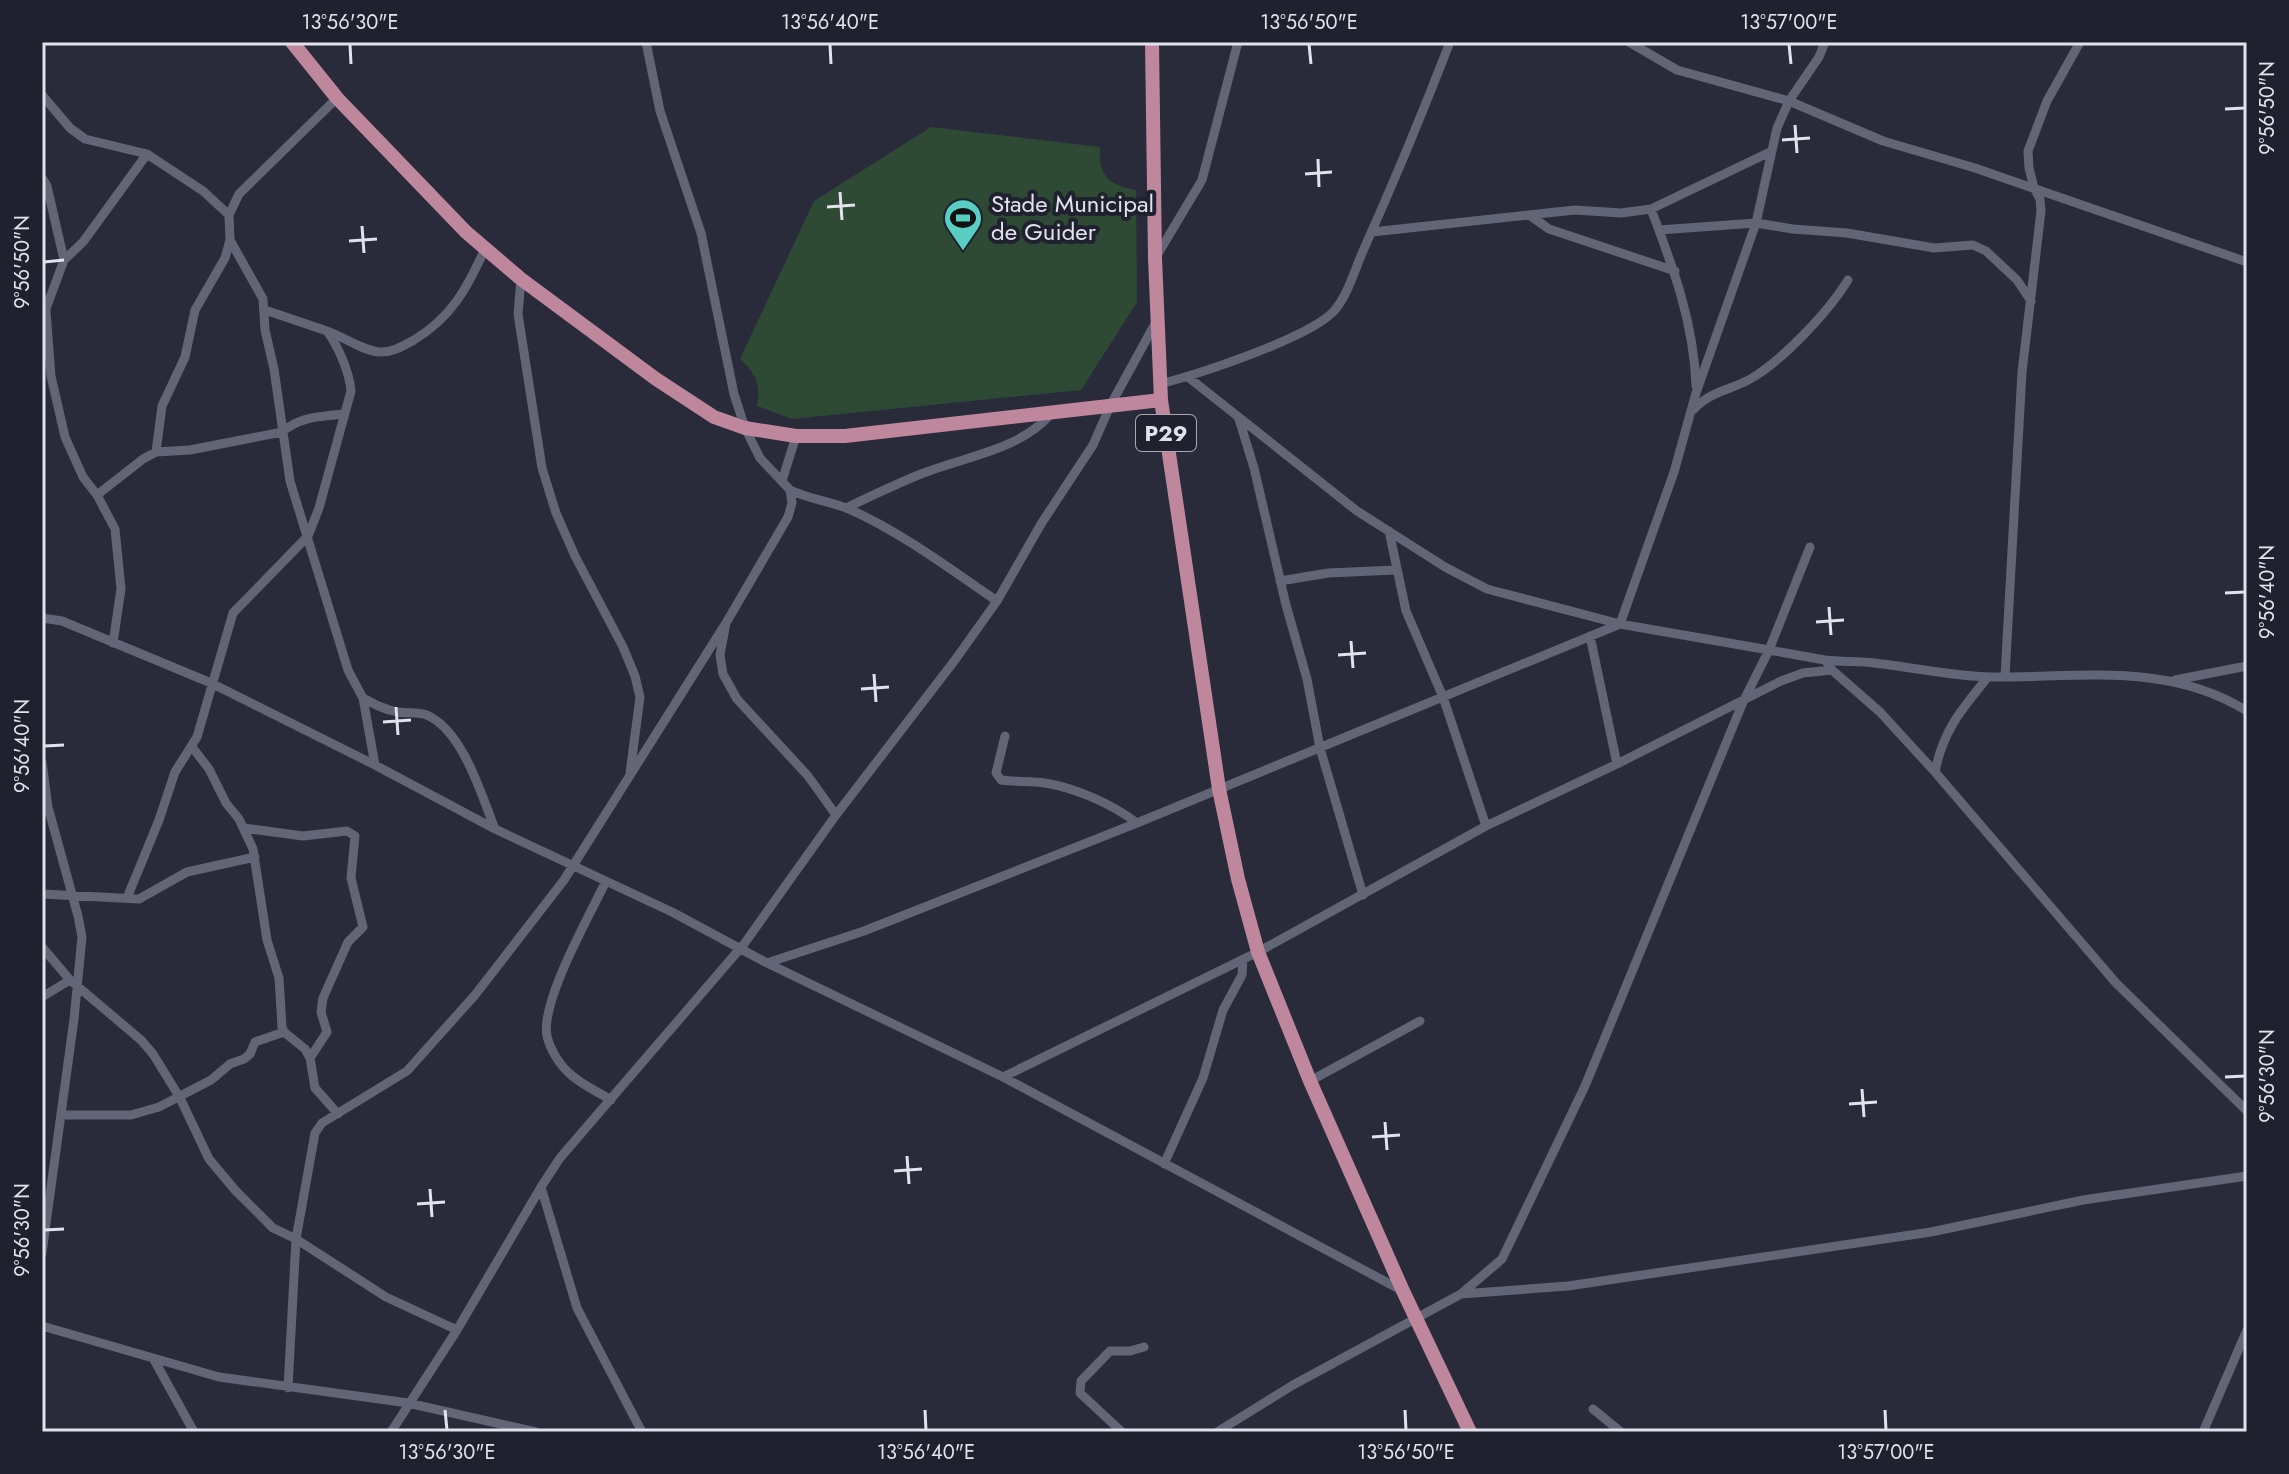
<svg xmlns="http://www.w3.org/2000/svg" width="2289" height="1474" font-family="Jost,sans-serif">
<rect width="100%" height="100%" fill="#292b3a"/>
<path fill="#2e4934" d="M 931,127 L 1100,147 C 1098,176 1109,185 1136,190 L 1137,302 L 1081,390 L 792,419 L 757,406 C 761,384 756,374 740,359 L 814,201 Z"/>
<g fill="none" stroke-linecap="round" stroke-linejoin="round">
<path stroke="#626576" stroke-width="9" d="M 646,42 L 660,111 L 701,233 L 734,394 L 745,428 L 760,458 L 790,490 L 792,503 L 788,517 L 726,623 L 720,655 L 723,674 L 737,699 L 808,776 L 836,815
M 1629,42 L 1677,70 L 1789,101 L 1883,141 L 1975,168 L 2247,262
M 42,95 L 70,128 L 85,139 L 147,154 L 203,191 L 229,215
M 337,98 L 239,194 L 229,215 L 230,240 L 263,299 L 265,330 L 274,369 L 290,481 L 348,670 L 363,698 L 375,765
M 42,178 L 47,186 L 64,260
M 1651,209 C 1673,267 1694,323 1696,386
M 1532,217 L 1549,229 L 1675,271
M 1659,230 L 1756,223 L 1793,229 L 1847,233 L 1934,248 L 1973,245 L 1986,251 L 2017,280 L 2031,301
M 1372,232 L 1575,210 L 1621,213 L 1651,209 L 1770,152
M 1156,257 L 1202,180 L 1238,42
M 521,279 L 518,314 L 542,468 L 556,513 L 575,556 L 623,647 L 635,676 L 640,697 L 630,773
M 46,311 L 51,376 L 65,437 L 83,477 L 97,495 L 115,529 L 121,589 L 113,643
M 44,314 L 64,260 L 83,242 L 147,154
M 327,331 C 344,337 361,350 379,352 C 392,353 403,346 414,340 C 452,317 467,288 485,249
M 1188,377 L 1357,511 L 1445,567 L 1487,589 L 1620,624 L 1674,472 L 1696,393 L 1756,223 L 1777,128 L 1789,101 L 1819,57 L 1825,42
M 1160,384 C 1199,374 1309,338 1334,311 C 1348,295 1355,269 1363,251 C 1394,182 1423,112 1450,42
M 1693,410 C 1710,391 1732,390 1752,378 C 1784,359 1829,311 1848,280
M 1239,419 L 1254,468 L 1286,605 L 1307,679 L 1320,748 L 1363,895
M 156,452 L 162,406 L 185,357 L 195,310 L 225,258 L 230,240
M 782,481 L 796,436
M 790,490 C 808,499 830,501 849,509 C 901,532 950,569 997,601
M 97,495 L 143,459 L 156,452 L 190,450 L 282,432 C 301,416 320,417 343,414
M 846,508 C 871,496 896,484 921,474 C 966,456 1018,451 1051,414
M 1389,531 L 1406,611 L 1443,697 L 1486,826
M 1280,581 L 1328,573 L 1396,570
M 42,618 L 62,621 L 211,683 L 375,765 L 495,829 L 672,912 L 767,963 L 1003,1077 L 1403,1291
M 1590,636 L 1617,764
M 1825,660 C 1841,662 1858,661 1874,663 C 1912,667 1951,676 1990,677 C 2079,678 2167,661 2247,711
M 2005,676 L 2022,372 L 2041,211 L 2040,199 L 2034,188 L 2029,168 L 2028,151 L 2047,101 L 2080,42
M 2175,680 L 2247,666
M 363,698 C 374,704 385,710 398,712 C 408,714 419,711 429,716 C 464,734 481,794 495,829
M 1005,736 L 996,773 L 1001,780 C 1016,782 1031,781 1045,783 C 1076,788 1112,804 1137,823
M 192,747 L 209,769 L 226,803 L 239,819 L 253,849 L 267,940 L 279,978 L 282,1027 L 284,1032 L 305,1049 L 310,1058 L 315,1088 L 338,1114
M 42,762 L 48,807 L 78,916 L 82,937 L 74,1019 L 42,1253
M 1935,772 C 1943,730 1962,709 1988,677
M 244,828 L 303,836 L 347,831 L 355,836 L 351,878 L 363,927 L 348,942 L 323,998 L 321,1012 L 327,1032 L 310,1058
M 606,881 C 590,915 540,1002 547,1036 C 550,1049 559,1064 569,1073 C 580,1084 597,1091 611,1100
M 42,894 L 139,899 L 187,872 L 255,857
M 127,898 L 159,820 L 175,772 L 197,737 L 233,613 L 308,536 L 319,508 L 351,391 C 349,371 339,348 327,331 L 265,310
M 42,947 L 70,980 L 141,1040 L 153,1054 L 180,1098 L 209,1159 L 235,1190 L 273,1228 L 296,1239 L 386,1297 L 457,1330
M 767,963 L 864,931 L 1137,823 L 1620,624 L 1769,650 L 1810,547
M 42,997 L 70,980
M 1003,1077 L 1258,952 L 1486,826 L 1617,764 L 1781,681 L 1803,673 L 1832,670
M 1310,1081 L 1420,1021
M 61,1115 L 131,1115 L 159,1107 L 211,1080 L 230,1064 L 244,1059 L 250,1054 L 255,1042 L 284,1032
M 1164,1164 L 1203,1078 L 1223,1010 L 1242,975 L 1243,959
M 541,1187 L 577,1308 L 642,1432
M 1461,1294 L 1568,1286 L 1931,1232 L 2083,1200 L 2247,1176
M 42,1326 L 219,1377 L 408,1403 L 536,1432
M 153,1358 L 194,1432
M 288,1388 L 296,1239 L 315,1133 L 322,1123 L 407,1071 L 475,995 L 564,880 L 726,623
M 1593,1409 L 1621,1432
M 391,1432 L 457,1330 L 541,1187 L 560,1158 L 744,944 L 836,815 L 955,660 L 997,601 L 1041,524 L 1093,445 L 1110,406 L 1156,322
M 1122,1432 L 1080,1393 L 1081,1381 L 1110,1351 L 1130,1351 L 1144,1347
M 1217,1432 L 1293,1385 L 1461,1294 L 1502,1259 L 1585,1086 L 1743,702 L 1769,650 L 1825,660 L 1832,670 L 1880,712 L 1935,772 L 2116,983 L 2247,1111
M 2203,1432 L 2247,1330"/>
<path stroke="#be879c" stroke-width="14" d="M 292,42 L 337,98 L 466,232 L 521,279 L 656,379 L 714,417 L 745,428 L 796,436 L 845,436 L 1161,400 L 1219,789 L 1238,879 L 1258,952 L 1310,1081 L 1403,1291 L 1470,1432
M 1152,42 L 1155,258 L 1161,400"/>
</g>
<path fill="none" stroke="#e1e2ec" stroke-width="3" d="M 350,44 L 351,64M 830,44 L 831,64M 1309,44 L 1311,64M 1789,44 L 1791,64M 2225,109 L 2245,108M 1795,125 L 1797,153M 1782,140 L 1810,138M 1318,159 L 1319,187M 1305,174 L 1332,172M 840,192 L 842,220M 827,207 L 855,205M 362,226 L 364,253M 349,241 L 377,239M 44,262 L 64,260M 2225,593 L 2245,592M 1829,607 L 1831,635M 1816,622 L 1844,620M 1351,641 L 1353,668M 1338,655 L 1366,653M 874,674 L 876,702M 861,689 L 889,687M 396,707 L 398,735M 383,722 L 411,720M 44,746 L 64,745M 2225,1077 L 2245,1076M 1862,1089 L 1864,1117M 1849,1104 L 1877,1102M 1385,1122 L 1387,1150M 1372,1137 L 1400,1135M 907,1156 L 909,1184M 894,1171 L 922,1169M 430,1189 L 432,1217M 417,1204 L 445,1202M 44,1230 L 64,1229M 445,1410 L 447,1430M 925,1410 L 926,1430M 1405,1410 L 1406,1430M 1885,1410 L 1886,1430"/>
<defs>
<g id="stadium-pin" transform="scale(2)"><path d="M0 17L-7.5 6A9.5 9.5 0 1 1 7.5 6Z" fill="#57cec1" stroke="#1f212f"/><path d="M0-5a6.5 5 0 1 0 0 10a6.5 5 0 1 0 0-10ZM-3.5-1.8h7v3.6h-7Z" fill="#111"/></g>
</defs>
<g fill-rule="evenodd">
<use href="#stadium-pin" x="963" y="218"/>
</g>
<g text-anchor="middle" stroke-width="8" stroke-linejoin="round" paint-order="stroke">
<rect fill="#1f212f" stroke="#a7a8b3" stroke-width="2" x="1136" y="415" width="60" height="36" rx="6"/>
<g font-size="22" font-weight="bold" fill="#e1e2ec">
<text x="1166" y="441">P29</text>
</g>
<g font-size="24" fill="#e1e2ec" stroke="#1f212f" text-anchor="start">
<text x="991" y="212">Stade Municipal<tspan x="991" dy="28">de Guider</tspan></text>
</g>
</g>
<rect width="2289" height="1474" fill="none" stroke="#1f212f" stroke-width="88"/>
<rect x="44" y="44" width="2201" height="1386" fill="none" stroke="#e1e2ec" stroke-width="3"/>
<g font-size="20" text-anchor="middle" fill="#e1e2ec">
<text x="350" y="29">13°56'30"E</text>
<text x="830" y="29">13°56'40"E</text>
<text x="1309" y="29">13°56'50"E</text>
<text x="1789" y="29">13°57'00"E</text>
<text transform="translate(2267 108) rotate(-90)" y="7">9°56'50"N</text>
<text transform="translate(22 262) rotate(-90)" y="7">9°56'50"N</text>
<text transform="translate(2267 592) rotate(-90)" y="7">9°56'40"N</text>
<text transform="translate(22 746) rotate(-90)" y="7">9°56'40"N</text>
<text transform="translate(2267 1076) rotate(-90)" y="7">9°56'30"N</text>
<text transform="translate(22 1230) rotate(-90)" y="7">9°56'30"N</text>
<text x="447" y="1459">13°56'30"E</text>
<text x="926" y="1459">13°56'40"E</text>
<text x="1406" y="1459">13°56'50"E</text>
<text x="1886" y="1459">13°57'00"E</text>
</g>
</svg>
